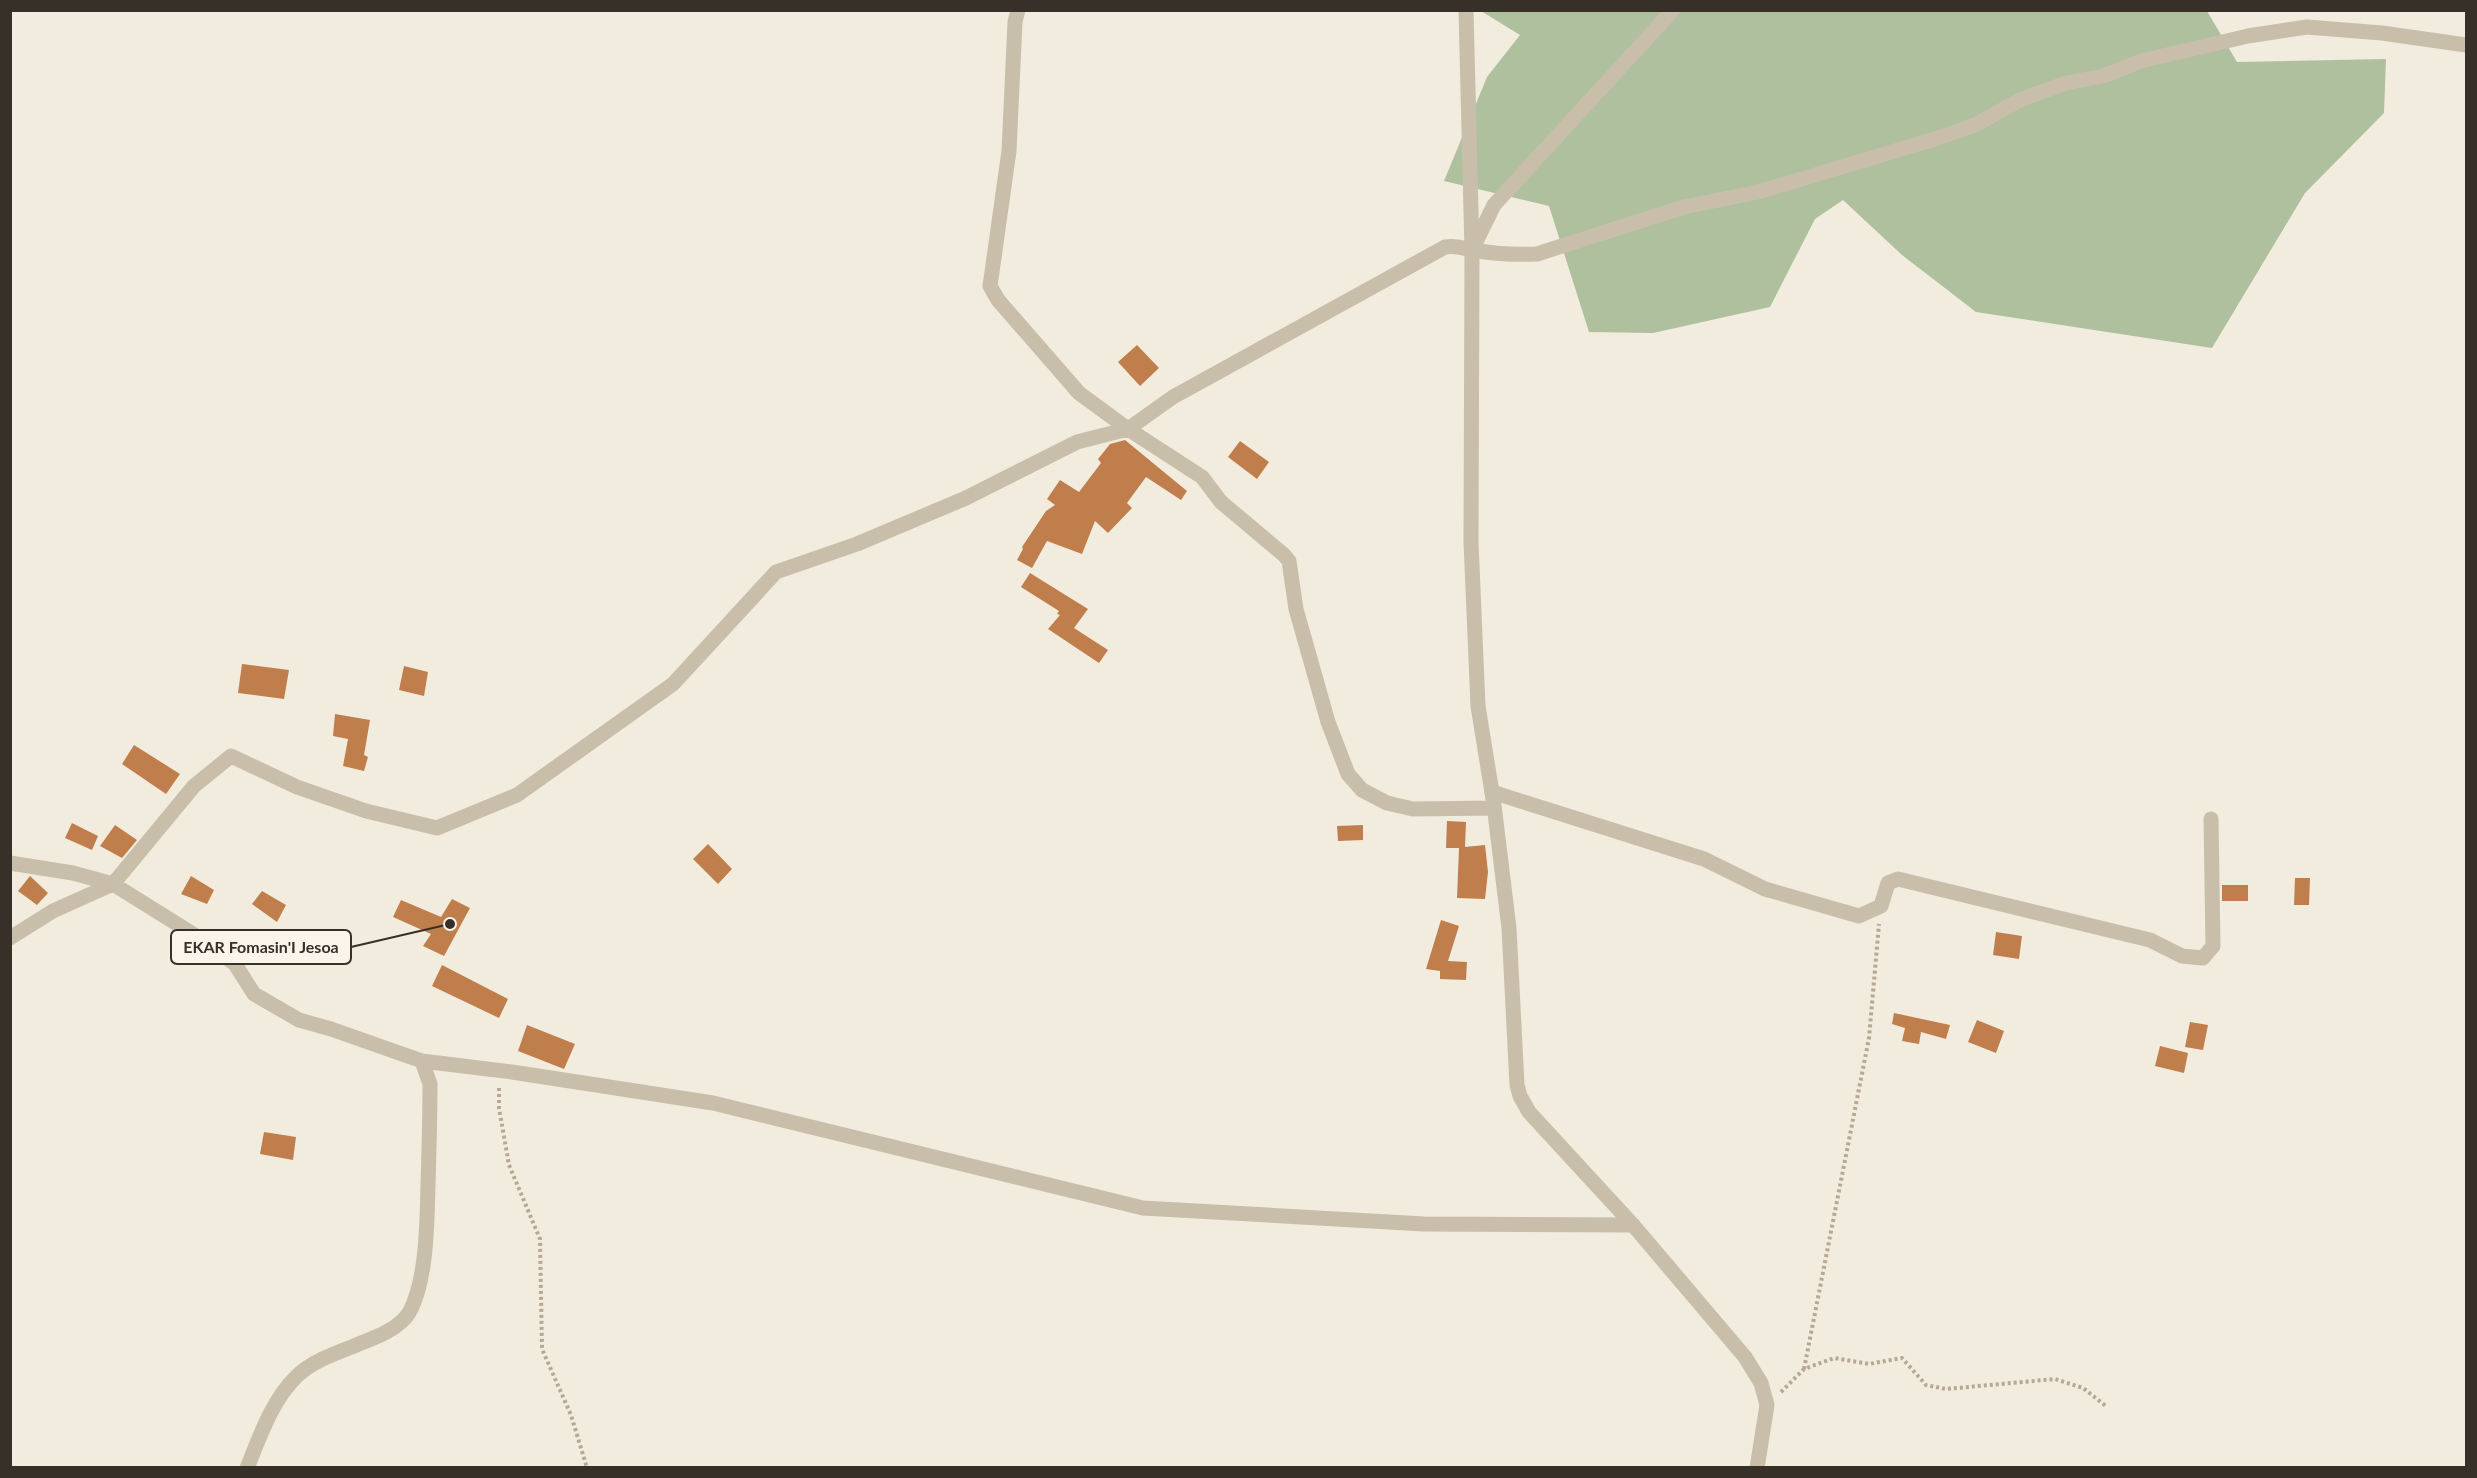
<svg xmlns="http://www.w3.org/2000/svg" width="2477" height="1478" font-family="Lato,sans-serif">
<rect width="100%" height="100%" fill="#f1ecdd"/>
<path fill="#aec09e" d="M 1481,11 L 2207,11 L 2237,62 L 2386,59 L 2384,113 L 2305,193 L 2212,348 L 1976,312 L 1902,255 L 1843,200 L 1815,219 L 1770,307 L 1653,333 L 1589,332 L 1549,206 L 1444,181 L 1487,77 L 1520,35 Z"/>
<path fill="#c07e4c" d="M 1137,345 L 1159,368 L 1140,386 L 1118,362 Z
M 1125,440 L 1187,491 L 1181,500 L 1146,477 L 1127,503 L 1132,508 L 1108,533 L 1095,521 L 1082,554 L 1047,541 L 1032,568 L 1017,560 L 1023,549 L 1022,547 L 1046,511 L 1055,505 L 1047,499 L 1060,480 L 1079,492 L 1101,463 L 1098,459 L 1110,444 Z
M 1240,441 L 1269,462 L 1257,479 L 1228,457 Z
M 1030,573 L 1088,609 L 1074,628 L 1108,650 L 1099,663 L 1048,629 L 1060,615 L 1057,614 L 1059,611 L 1021,587 Z
M 242,664 L 289,670 L 284,699 L 238,693 Z
M 404,666 L 428,672 L 424,696 L 399,690 Z
M 335,714 L 370,720 L 364,755 L 368,757 L 364,771 L 343,766 L 348,739 L 333,736 Z
M 134,745 L 180,774 L 166,794 L 122,764 Z
M 1447,821 L 1466,822 L 1465,847 L 1485,845 L 1488,872 L 1485,899 L 1457,898 L 1459,848 L 1446,848 Z
M 72,823 L 98,836 L 92,850 L 65,838 Z
M 115,825 L 137,840 L 122,858 L 100,846 Z
M 1363,825 L 1363,840 L 1338,841 L 1337,826 Z
M 708,844 L 732,869 L 718,884 L 693,859 Z
M 30,876 L 48,893 L 37,905 L 18,891 Z
M 191,876 L 214,890 L 207,904 L 181,894 Z
M 2295,878 L 2310,878 L 2309,905 L 2294,905 Z
M 2222,885 L 2248,885 L 2248,901 L 2222,901 Z
M 262,891 L 286,905 L 277,922 L 252,904 Z
M 452,899 L 470,908 L 444,956 L 423,946 L 431,934 L 393,917 L 401,900 L 441,917 Z
M 1441,920 L 1459,926 L 1448,961 L 1467,962 L 1466,980 L 1440,979 L 1440,971 L 1426,969 Z
M 1996,932 L 2022,936 L 2019,959 L 1993,955 Z
M 442,965 L 508,999 L 499,1018 L 432,986 Z
M 1894,1013 L 1950,1025 L 1946,1039 L 1921,1032 L 1919,1044 L 1902,1041 L 1905,1028 L 1892,1024 Z
M 1977,1020 L 2004,1031 L 1996,1053 L 1968,1042 Z
M 2190,1022 L 2208,1025 L 2203,1050 L 2185,1047 Z
M 527,1025 L 575,1044 L 564,1069 L 518,1051 Z
M 2160,1046 L 2188,1053 L 2184,1073 L 2155,1066 Z
M 264,1132 L 296,1137 L 293,1160 L 260,1154 Z"/>
<g fill="none" stroke-linecap="round" stroke-linejoin="round">
<path stroke="#b5a894" stroke-width="4" stroke-dasharray="3 3" stroke-linecap="butt" d="M 499,1088 L 499,1108 L 509,1165 L 540,1239 L 542,1349 L 571,1415 L 587,1468
M 1804,1369 L 1869,1038 L 1879,924
M 1781,1392 L 1804,1369 L 1834,1358 L 1869,1364 L 1902,1358 L 1926,1385 L 1946,1389 L 2055,1379 L 2083,1388 L 2106,1406"/>
<path stroke="#c9beaa" stroke-width="15" d="M 1018,10 L 1015,22 L 1009,151 L 990,286 L 998,300 L 1079,393 L 1128,429 L 1202,477 L 1221,502 L 1284,555 L 1289,561 L 1296,609 L 1328,722 L 1348,774 L 1362,790 L 1387,803 L 1413,809 L 1494,808
M 1466,10 L 1472,250
M 1492,792 L 1704,859 L 1765,889 L 1859,916 L 1881,906 L 1888,883 L 1898,879 L 2150,940 L 2182,956 L 2203,958 L 2213,946 L 2211,819
M 10,863 L 73,873 L 113,884 L 194,786 L 231,756 L 297,787 L 366,811 L 437,828 L 517,795 L 673,684 L 776,572 L 857,544 L 966,498 L 1077,442 L 1128,429 L 1173,397 L 1445,247 C 1456,245 1462,248 1473,250 C 1494,254 1515,255 1537,254 L 1684,207 L 1758,192 L 1935,139 L 1975,125 L 2020,100 L 2066,83 L 2103,76 L 2141,61 L 2248,36 L 2307,27 L 2382,33 L 2466,45
M 10,938 L 53,911 L 113,884 L 209,944 L 235,964 L 254,994 L 299,1020 L 331,1029 L 422,1061 L 430,1084 C 430,1118 429,1151 428,1185 C 427,1221 427,1279 410,1311 C 394,1342 326,1347 297,1376 C 272,1400 260,1436 247,1468
M 422,1061 L 512,1072 L 713,1103 L 1143,1208 L 1424,1224 L 1633,1225"/>
<path stroke="#c9beaa" stroke-width="15" d="M 1673,10 L 1494,205 L 1472,250 L 1471,542 L 1478,706 L 1494,805 L 1509,928 L 1517,1085 L 1520,1096 L 1529,1112 L 1633,1225 L 1745,1357 L 1761,1383 L 1767,1405 L 1757,1468"/>
</g>
<path fill="none" stroke="#373029" stroke-width="2" d="M450 924L351 947"/>
<circle fill="#373029" stroke="#f9f5ea" stroke-width="2" cx="450" cy="924" r="6"/>
<rect fill="#f9f5ea" stroke="#373029" stroke-width="2" x="171" y="930" width="180" height="34" rx="6"/>
<g font-size="16" text-anchor="middle" font-weight="bold" fill="#373029">
<text x="261" y="953">EKAR Fomasin'I Jesoa</text>
</g>
<rect width="2477" height="1478" fill="none" stroke="#373029" stroke-width="24"/>
</svg>
